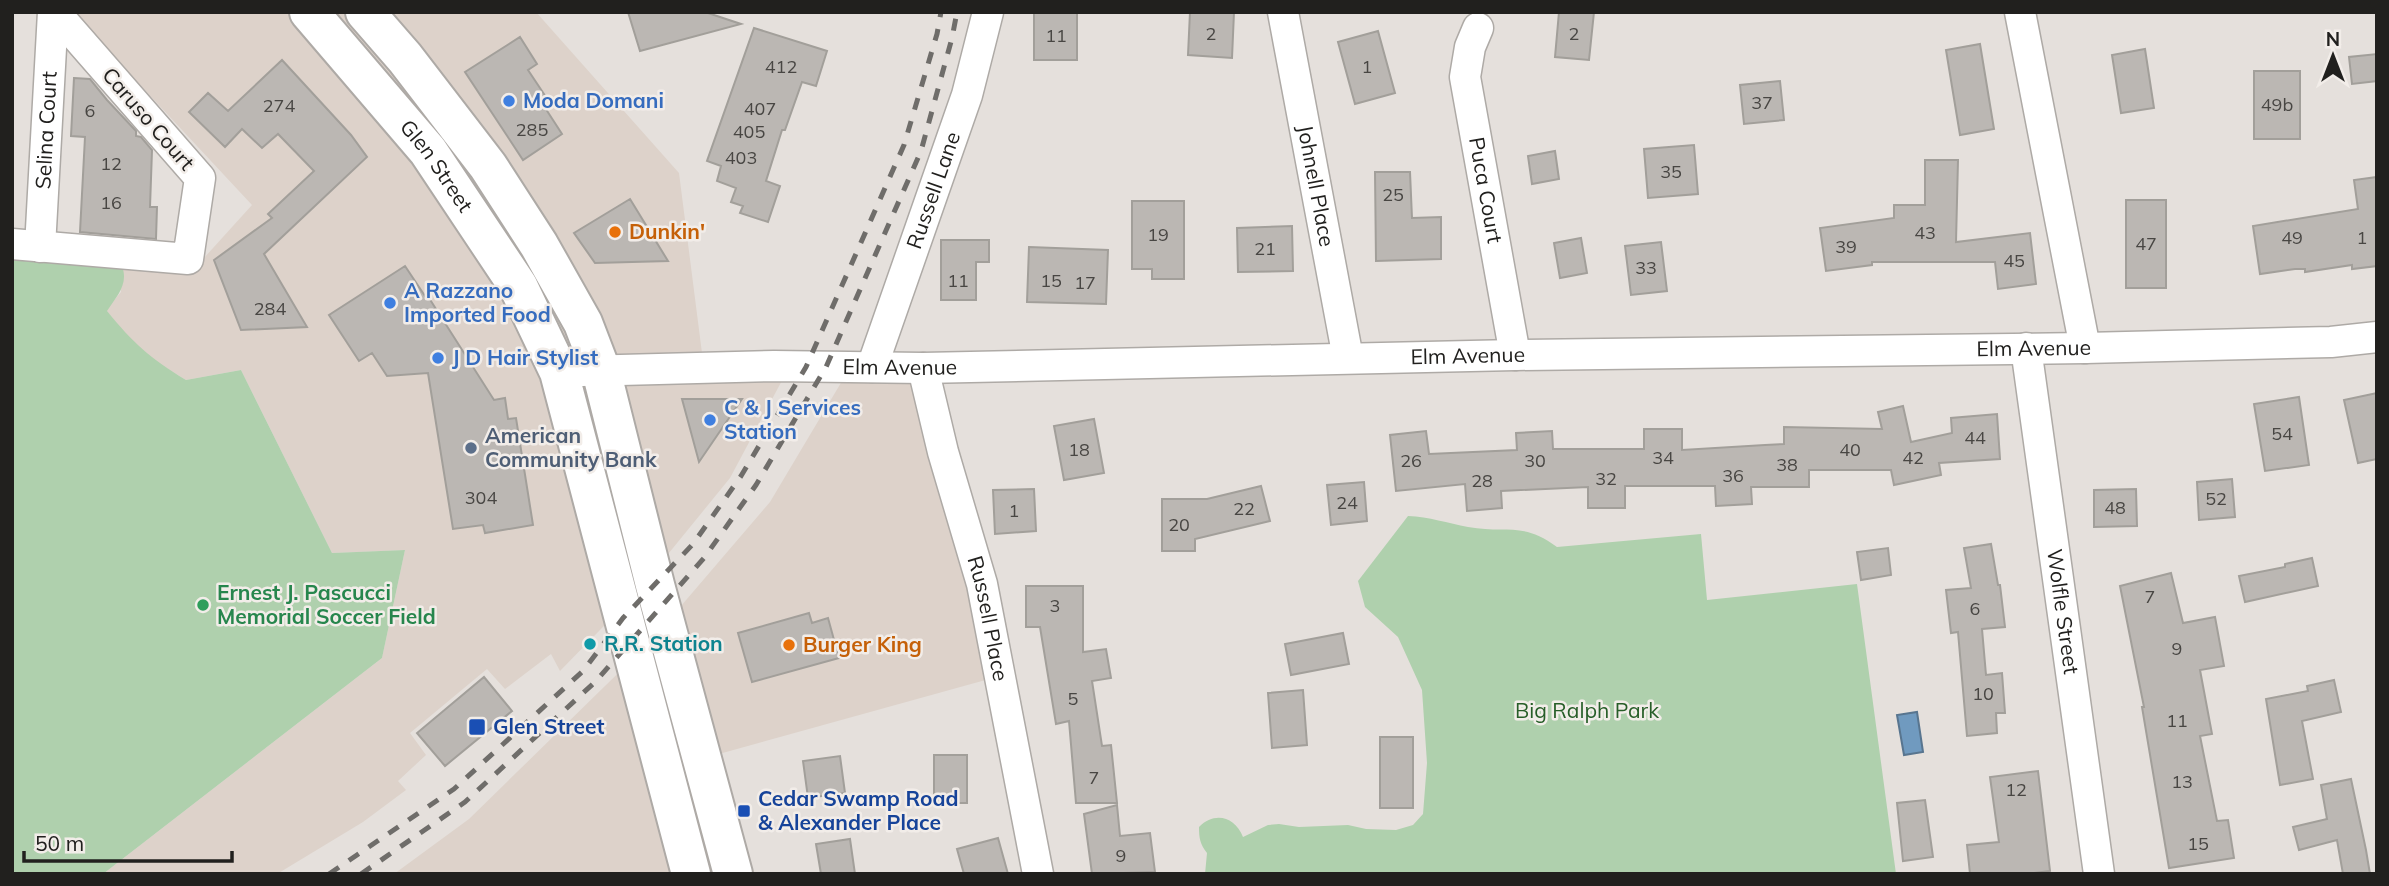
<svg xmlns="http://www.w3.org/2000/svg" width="2389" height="886" font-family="Mulish,sans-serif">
<rect width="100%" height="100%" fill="#e5e0dc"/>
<path fill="#ddd2ca" d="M 72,12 L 536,12 L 679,173 L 703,361 L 794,358 L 730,478 L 638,591 L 560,671 L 551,654 L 505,689 L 487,669 L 410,733 L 426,755 L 398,781 L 406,790 L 363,822 L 277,874 L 103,874 L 382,658 L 405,550 L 332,553 L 241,370 L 186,380 L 153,360 L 125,334 L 106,310 L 121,292 L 121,264 L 194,269 L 252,205 Z
M 848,371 L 914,375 L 1000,676 L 683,764 L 711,874 L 394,874 L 469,819 L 651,641 L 770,502 Z"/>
<path fill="#afd0ad" d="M 12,251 L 121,264 C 130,283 117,296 107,311 C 133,343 150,358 186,380 L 241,370 L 332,553 L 405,550 L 382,658 L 103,874 L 12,874 Z
M 1408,516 C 1429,517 1448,523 1468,527 C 1506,534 1522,521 1557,547 L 1701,534 L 1707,600 L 1857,584 L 1896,874 L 1205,874 L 1207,853 C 1200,844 1199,838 1199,827 C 1215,811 1235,817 1243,837 L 1268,825 L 1279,824 L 1299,827 L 1348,825 L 1366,829 L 1396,830 L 1413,825 L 1423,814 L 1427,763 L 1422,690 L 1398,637 L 1365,607 L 1358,581 Z"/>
<path fill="#709abf" stroke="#58758f" stroke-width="2" d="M 1917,712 L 1923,752 L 1904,755 L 1897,715 Z"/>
<path fill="#bbb7b3" stroke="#a29f9a" stroke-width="2" d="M 628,12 L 705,12 L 741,24 L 640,51 Z
M 1034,12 L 1077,12 L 1077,60 L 1034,60 Z
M 1190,12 L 1234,12 L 1232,58 L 1188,55 Z
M 1559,12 L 1594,12 L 1589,60 L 1555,57 Z
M 754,28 L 827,51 L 816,86 L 802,82 L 785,130 L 782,130 L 766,181 L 780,186 L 768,222 L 740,213 L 743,206 L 731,202 L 736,188 L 717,181 L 721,166 L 707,161 Z
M 1378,31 L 1395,93 L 1355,104 L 1338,42 Z
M 520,37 L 537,64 L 528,70 L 546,97 L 540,100 L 562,134 L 523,160 L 465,72 Z
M 1980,44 L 1994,129 L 1960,135 L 1946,50 Z
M 2145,49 L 2154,108 L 2121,113 L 2112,55 Z
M 2377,54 L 2377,81 L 2352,84 L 2349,57 Z
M 282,60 L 351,135 L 367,157 L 264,254 L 307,327 L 241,330 L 214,260 L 272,218 L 268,214 L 314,171 L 278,134 L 262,148 L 242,129 L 225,147 L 189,112 L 208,93 L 228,111 Z
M 2254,71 L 2300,71 L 2300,139 L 2254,139 Z
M 74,78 L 90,79 L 107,100 L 136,131 L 136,136 L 141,137 L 152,150 L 150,207 L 157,207 L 156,239 L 80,232 L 85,137 L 71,136 Z
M 1780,81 L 1784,120 L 1744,124 L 1740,85 Z
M 1694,145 L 1698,194 L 1648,198 L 1644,149 Z
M 1555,151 L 1559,179 L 1532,184 L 1528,156 Z
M 1925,160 L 1958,160 L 1956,242 L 2030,233 L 2036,284 L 1998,289 L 1995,262 L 1872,262 L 1872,265 L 1826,271 L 1820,228 L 1894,218 L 1894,205 L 1925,205 Z
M 1375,172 L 1410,172 L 1412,218 L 1441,217 L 1441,259 L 1376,261 Z
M 2377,177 L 2377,266 L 2352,269 L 2352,265 L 2305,272 L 2305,269 L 2295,269 L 2260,274 L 2253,226 L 2358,209 L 2354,180 Z
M 630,199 L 668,261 L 595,263 L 574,233 Z
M 2126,200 L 2166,200 L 2166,288 L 2126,288 Z
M 1132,201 L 1184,201 L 1184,279 L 1152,279 L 1152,269 L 1132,269 Z
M 1292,226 L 1293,271 L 1238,272 L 1237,228 Z
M 1581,238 L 1587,273 L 1560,278 L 1554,243 Z
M 941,240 L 989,240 L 989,262 L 976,262 L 976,300 L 941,300 Z
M 1661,242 L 1667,291 L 1631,295 L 1625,246 Z
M 1029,247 L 1108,250 L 1106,304 L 1027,302 Z
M 405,266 L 427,299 L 429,298 L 494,400 L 505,398 L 508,419 L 516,418 L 533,525 L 485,533 L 483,525 L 453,529 L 428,373 L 387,376 L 372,353 L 359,361 L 329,315 Z
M 2377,393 L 2377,459 L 2358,463 L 2344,400 Z
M 2299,397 L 2309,465 L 2265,471 L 2254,404 Z
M 682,399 L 742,399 L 699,462 Z
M 1903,406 L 1911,442 L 1952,433 L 1951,418 L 1997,414 L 2000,459 L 1939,463 L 1941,475 L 1894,485 L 1891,470 L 1809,470 L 1809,487 L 1751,487 L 1752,504 L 1716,506 L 1715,486 L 1625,486 L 1625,508 L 1588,508 L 1588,487 L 1501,491 L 1502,508 L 1467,511 L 1465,484 L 1396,491 L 1390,435 L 1426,431 L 1429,454 L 1517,450 L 1516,433 L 1552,431 L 1553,449 L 1644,449 L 1644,429 L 1682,429 L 1682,450 L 1765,445 L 1784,444 L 1784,427 L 1882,429 L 1878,412 Z
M 1094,419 L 1104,473 L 1064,480 L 1054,426 Z
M 2232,479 L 2235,517 L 2199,520 L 2197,482 Z
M 1364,482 L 1367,521 L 1331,525 L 1327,485 Z
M 1261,486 L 1270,521 L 1195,539 L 1195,551 L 1162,551 L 1162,499 L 1207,499 Z
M 1034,489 L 1036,531 L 995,534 L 993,490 Z
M 2136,489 L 2137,526 L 2094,527 L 2094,490 Z
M 1991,544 L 1998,585 L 2000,585 L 2005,627 L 1982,629 L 1986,675 L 2002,673 L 2005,713 L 1996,713 L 1997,733 L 1967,736 L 1958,632 L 1951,633 L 1946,590 L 1971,588 L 1964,548 Z
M 1888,548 L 1891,575 L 1861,580 L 1857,552 Z
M 2312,558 L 2318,586 L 2245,602 L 2239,576 L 2285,567 L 2285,564 Z
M 2171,573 L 2183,623 L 2215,617 L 2224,666 L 2200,670 L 2212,734 L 2200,736 L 2217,821 L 2228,820 L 2234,858 L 2169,868 L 2142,707 L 2144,707 L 2120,586 Z
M 1026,586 L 1083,586 L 1083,652 L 1106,649 L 1111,678 L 1092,681 L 1102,746 L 1111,745 L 1117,803 L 1076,803 L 1069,721 L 1056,724 L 1040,627 L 1026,627 Z
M 809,613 L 812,623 L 828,618 L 839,658 L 752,682 L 738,633 Z
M 1343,633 L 1349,664 L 1291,675 L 1285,644 Z
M 484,677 L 512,711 L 445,766 L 417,733 Z
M 2334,680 L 2341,712 L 2302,721 L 2313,779 L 2280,785 L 2266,699 L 2308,691 L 2307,686 Z
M 1303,690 L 1307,745 L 1272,748 L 1268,693 Z
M 1380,737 L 1413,737 L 1413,808 L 1380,808 Z
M 934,755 L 967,755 L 967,803 L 934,803 Z
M 840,756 L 845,793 L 808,798 L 803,761 Z
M 2038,771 L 2050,871 L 2025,874 L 1970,874 L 1967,845 L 1999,842 L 1990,777 Z
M 2351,779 L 2366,850 L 2370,874 L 2343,874 L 2337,840 L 2299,850 L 2293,827 L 2327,819 L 2321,785 Z
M 1925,800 L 1933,857 L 1903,861 L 1897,803 Z
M 1117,805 L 1120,836 L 1150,833 L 1155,872 L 1092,874 L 1084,814 Z
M 998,838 L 1008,874 L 964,874 L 957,849 Z
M 850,839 L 855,874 L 821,874 L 816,844 Z"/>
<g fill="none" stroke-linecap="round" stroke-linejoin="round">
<g stroke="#aeaaa6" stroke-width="33">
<g id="minor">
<path id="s1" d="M 1283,12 L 1348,358"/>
<path d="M 2020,12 L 2085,348"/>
<path id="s2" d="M 1478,28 L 1470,47 L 1465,77 L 1515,355"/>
<path d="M 12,244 L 188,259 L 200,178 L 55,12"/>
<path id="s3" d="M 40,247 L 53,12"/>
<path id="s4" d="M 2026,348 L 2099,874"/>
<path id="s5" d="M 872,367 L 967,95 L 988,12"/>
<path id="s6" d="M 923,368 L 943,452 L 982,584 L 1038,874"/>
<path id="s7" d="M 582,371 L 774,366 L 923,368 L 1515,355 L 2085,348 L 2331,342 L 2377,337"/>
</g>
</g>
<g stroke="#aeaaa6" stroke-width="42">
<g id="major">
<path id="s8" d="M 309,12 L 428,151 L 518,286 L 559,372 L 691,874"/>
<path d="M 365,12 L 405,58 L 488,166 L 539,245 L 583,323 L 601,370 L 655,585 L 733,874"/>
</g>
</g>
<use href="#minor" stroke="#fff" stroke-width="30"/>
<use href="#major" stroke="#fff" stroke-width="38"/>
<path stroke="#6f6d6a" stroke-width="5" stroke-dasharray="12 12" stroke-linecap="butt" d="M 329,874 L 454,789 L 583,671 L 623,618 L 693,544 L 741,476 L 806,367 L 904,145 L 937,34 L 941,12
M 361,874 L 465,802 L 595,682 L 704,558 L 756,485 L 826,367 L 921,151 L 952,38 L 957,12"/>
</g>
<g fill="#3f7fe0" stroke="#f2ede9" stroke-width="2.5">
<circle cx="509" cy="101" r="7"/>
<circle cx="390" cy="303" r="7"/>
<circle cx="438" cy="358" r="7"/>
<circle cx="710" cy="420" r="7"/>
</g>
<g fill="#e8710a" stroke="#f2ede9" stroke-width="2.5">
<circle cx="615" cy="232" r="7"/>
<circle cx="789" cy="645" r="7"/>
</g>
<circle fill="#5c6f8a" stroke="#f2ede9" stroke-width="2.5" cx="471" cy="448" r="7"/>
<circle fill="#2e9e5b" stroke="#f2ede9" stroke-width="2.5" cx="203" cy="605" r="7"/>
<circle fill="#0f9aa8" stroke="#f2ede9" stroke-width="2.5" cx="590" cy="644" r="7"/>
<g fill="#1a4fb4" stroke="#f2ede9" stroke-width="2.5">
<rect x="468" y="718" width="18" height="18" rx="3.5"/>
<rect x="737" y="804" width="14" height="14" rx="3.5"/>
</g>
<g text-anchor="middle" stroke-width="5" stroke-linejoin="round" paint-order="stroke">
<g font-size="18" fill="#484643">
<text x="1211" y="40">2</text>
<text x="1574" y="40">2</text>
<text x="1056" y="42">11</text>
<text x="781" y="73">412</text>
<text x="1367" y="73">1</text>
<text x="1762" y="109">37</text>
<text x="2277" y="111">49b</text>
<text x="279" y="112">274</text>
<text x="760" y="115">407</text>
<text x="90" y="117">6</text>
<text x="532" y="136">285</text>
<text x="749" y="138">405</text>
<text x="741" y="164">403</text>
<text x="111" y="170">12</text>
<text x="1671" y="178">35</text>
<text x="1393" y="201">25</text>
<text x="111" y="209">16</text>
<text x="1925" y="239">43</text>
<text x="1158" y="241">19</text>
<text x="2292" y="244">49</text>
<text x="2362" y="244">1</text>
<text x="2146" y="250">47</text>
<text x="1846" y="253">39</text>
<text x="1265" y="255">21</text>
<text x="2014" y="267">45</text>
<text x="1646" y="274">33</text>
<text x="958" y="287">11</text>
<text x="1051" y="287">15</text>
<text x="1085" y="289">17</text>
<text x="270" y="315">284</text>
<text x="2282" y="440">54</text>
<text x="1975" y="444">44</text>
<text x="1079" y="456">18</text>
<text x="1850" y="456">40</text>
<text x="1663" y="464">34</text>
<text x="1913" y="464">42</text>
<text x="1411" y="467">26</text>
<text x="1535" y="467">30</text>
<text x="1787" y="471">38</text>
<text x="1733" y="482">36</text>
<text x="1606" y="485">32</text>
<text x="1482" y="487">28</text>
<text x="481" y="504">304</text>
<text x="2216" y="505">52</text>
<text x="1347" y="509">24</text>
<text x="2115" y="514">48</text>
<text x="1244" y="515">22</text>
<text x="1014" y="517">1</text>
<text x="1179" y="531">20</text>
<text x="2150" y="603">7</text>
<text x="1055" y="612">3</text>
<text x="1975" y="615">6</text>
<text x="2177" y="655">9</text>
<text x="1983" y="700">10</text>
<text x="1073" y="705">5</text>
<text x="2177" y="727">11</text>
<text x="1094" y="784">7</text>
<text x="2182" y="788">13</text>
<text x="2016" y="796">12</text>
<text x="2198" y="850">15</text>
<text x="1121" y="862">9</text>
</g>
<g font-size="21" font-weight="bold" fill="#366cbe" stroke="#f2ede9" text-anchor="start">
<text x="523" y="108">Moda Domani</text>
<text x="404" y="298">A Razzano<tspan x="404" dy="24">Imported Food</tspan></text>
<text x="452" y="365">J D Hair Stylist</text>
<text x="724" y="415">C &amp; J Services<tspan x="724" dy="24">Station</tspan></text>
</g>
<g font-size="21" fill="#21201e" stroke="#f2ede9">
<text transform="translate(148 119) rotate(49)" y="7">Caruso Court</text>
<text dy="7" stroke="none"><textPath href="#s3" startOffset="117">Selina Court</textPath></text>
<text dy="7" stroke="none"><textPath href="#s8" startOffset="200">Glen Street</textPath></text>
<text dy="7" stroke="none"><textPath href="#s1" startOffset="177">Johnell Place</textPath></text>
<text dy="7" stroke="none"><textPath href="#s5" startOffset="187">Russell Lane</textPath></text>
<text dy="7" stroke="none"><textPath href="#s2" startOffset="166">Puca Court</textPath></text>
<text dy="7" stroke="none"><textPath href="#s7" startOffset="1452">Elm Avenue</textPath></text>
<text dy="7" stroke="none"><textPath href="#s7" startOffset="886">Elm Avenue</textPath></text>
<text dy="7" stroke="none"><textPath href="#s7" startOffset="318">Elm Avenue</textPath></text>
<text dy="7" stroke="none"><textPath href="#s4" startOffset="266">Wolfle Street</textPath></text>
<text dy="7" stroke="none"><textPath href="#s6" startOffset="259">Russell Place</textPath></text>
</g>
<g font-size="21" font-weight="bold" fill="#c56008" stroke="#f2ede9" text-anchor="start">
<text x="629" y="239">Dunkin'</text>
<text x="803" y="652">Burger King</text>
</g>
<g font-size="21" font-weight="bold" fill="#4e5e75" stroke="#f2ede9" text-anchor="start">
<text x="485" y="443">American<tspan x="485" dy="24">Community Bank</tspan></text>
</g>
<g font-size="21" font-weight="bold" fill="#27864d" stroke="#f2ede9" text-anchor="start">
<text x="217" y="600">Ernest J. Pascucci<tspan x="217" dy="24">Memorial Soccer Field</tspan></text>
</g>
<g font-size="21" font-weight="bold" fill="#0d838f" stroke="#f2ede9" text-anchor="start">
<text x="604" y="651">R.R. Station</text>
</g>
<g font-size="21" fill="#275e28" stroke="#f2ede9">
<text x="1587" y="718">Big Ralph Park</text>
</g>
<g font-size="21" font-weight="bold" fill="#164399" stroke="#f2ede9" text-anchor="start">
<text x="493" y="734">Glen Street</text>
<text x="758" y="806">Cedar Swamp Road<tspan x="758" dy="24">&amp; Alexander Place</tspan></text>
</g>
</g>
<rect width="2389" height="886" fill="none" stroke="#21201e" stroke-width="28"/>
<g transform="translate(2333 56)" stroke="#f2ede9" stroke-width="5" paint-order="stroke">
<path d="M0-5L12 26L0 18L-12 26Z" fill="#21201e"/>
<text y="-10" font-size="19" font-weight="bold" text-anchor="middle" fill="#21201e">N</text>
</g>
<path d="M24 851v10h208v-10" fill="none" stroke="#21201e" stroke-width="3.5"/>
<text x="35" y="851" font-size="21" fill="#21201e" stroke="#f2ede9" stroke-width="5" paint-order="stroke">50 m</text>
</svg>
